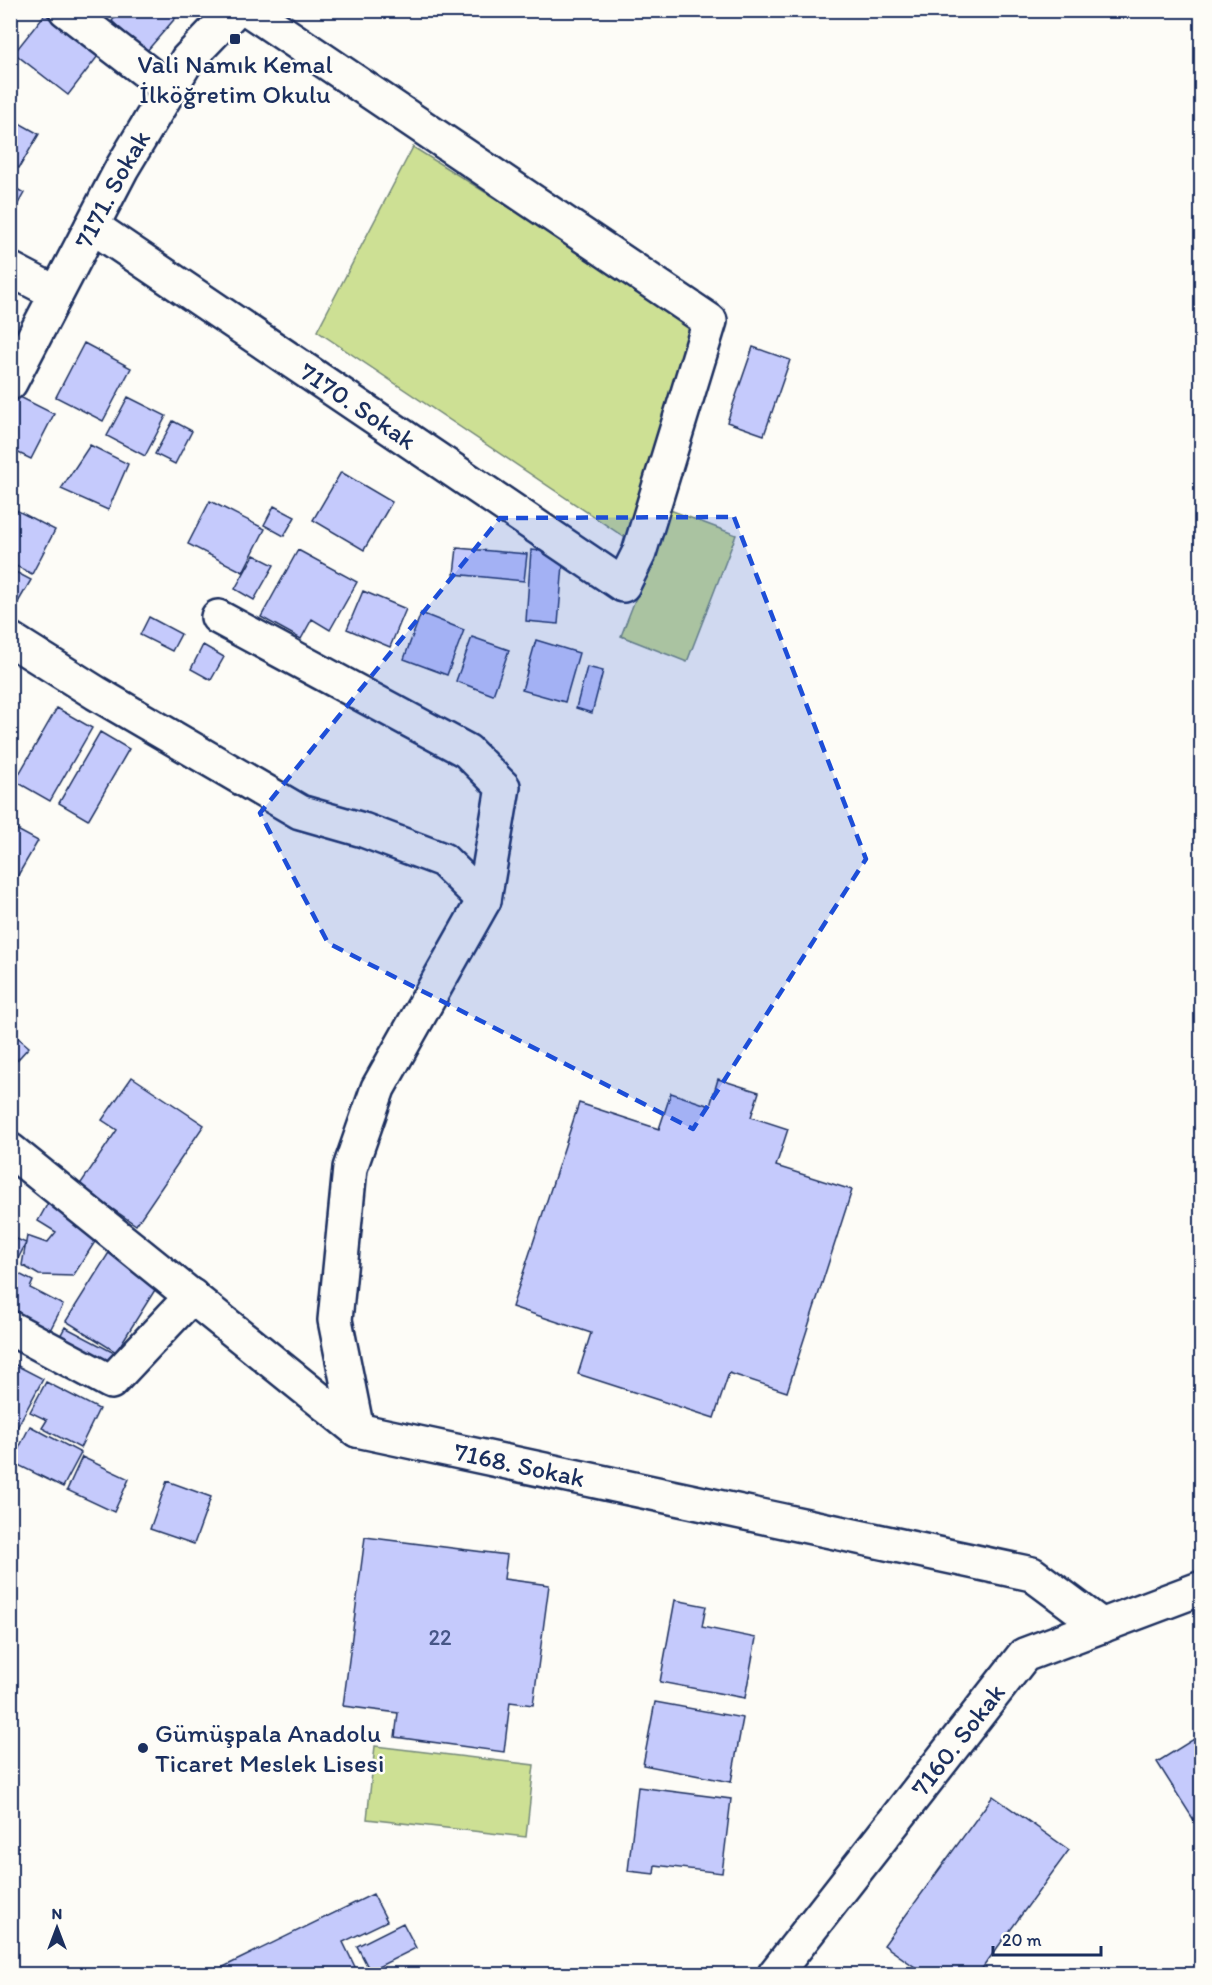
<svg xmlns="http://www.w3.org/2000/svg" width="1212" height="1985" font-family="Itim,sans-serif">
<rect width="100%" height="100%" fill="#fdfcf7"/>
<filter id="ink" filterUnits="userSpaceOnUse"><feTurbulence type="fractalNoise" baseFrequency=".0167" numOctaves="2"/><feDisplacementMap in="SourceGraphic" scale="12" xChannelSelector="R" yChannelSelector="G"/><feConvolveMatrix kernelMatrix="1 2 1 2 8 2 1 2 1" color-interpolation-filters="sRGB"/></filter>
<g filter="url(#ink)">
<path fill="#cde094" stroke="#748879" stroke-width="1.5" d="M 413,147 L 697,325 L 636,545 L 317,331 Z
M 670,510 L 736,535 L 687,662 L 621,636 Z
M 375,1746 L 534,1765 L 526,1837 L 367,1819 Z"/>
<path fill="#c5cafc" stroke="#1b2f5e" stroke-width="1.5" d="M 121,10 L 172,10 L 178,15 L 146,52 L 112,21 Z
M 45,14 L 98,56 L 68,95 L 14,53 Z
M 10,118 L 39,134 L 19,168 L 10,163 Z
M 10,185 L 24,193 L 10,218 Z
M 84,343 L 131,368 L 103,421 L 56,397 Z
M 753,347 L 790,360 L 764,435 L 727,422 Z
M 14,394 L 54,414 L 31,459 L 10,449 L 10,402 Z
M 128,397 L 166,416 L 145,456 L 107,436 Z
M 173,421 L 192,431 L 175,464 L 155,454 Z
M 90,445 L 128,464 L 108,510 L 61,489 Z
M 341,472 L 392,502 L 364,550 L 313,520 Z
M 210,501 L 265,529 L 243,572 L 188,544 Z
M 274,506 L 295,517 L 284,536 L 264,525 Z
M 16,510 L 55,530 L 32,574 L 10,563 L 10,521 Z
M 457,548 L 527,554 L 524,581 L 454,574 Z
M 298,550 L 357,582 L 330,630 L 312,619 L 301,639 L 261,617 Z
M 531,550 L 564,553 L 558,624 L 526,621 Z
M 254,555 L 274,565 L 254,600 L 235,589 Z
M 10,569 L 31,580 L 10,616 Z
M 363,591 L 406,609 L 390,647 L 347,629 Z
M 421,613 L 464,630 L 447,675 L 404,659 Z
M 149,617 L 181,634 L 172,651 L 140,635 Z
M 472,637 L 509,650 L 493,695 L 456,681 Z
M 536,640 L 579,653 L 565,702 L 522,690 Z
M 203,645 L 224,657 L 211,680 L 191,669 Z
M 587,667 L 603,671 L 592,713 L 576,708 Z
M 57,708 L 92,728 L 50,801 L 15,781 Z
M 100,732 L 129,749 L 88,820 L 59,803 Z
M 10,826 L 38,841 L 10,889 Z
M 10,1031 L 29,1047 L 10,1068 Z
M 132,1077 L 204,1125 L 136,1225 L 79,1186 L 117,1130 L 102,1120 Z
M 718,1079 L 759,1092 L 751,1117 L 788,1129 L 776,1166 L 852,1190 L 787,1392 L 729,1373 L 714,1418 L 578,1374 L 591,1333 L 512,1307 L 579,1103 L 659,1129 L 671,1093 L 710,1106 Z
M 53,1194 L 98,1237 L 73,1276 L 39,1275 L 22,1265 L 27,1236 L 47,1243 L 56,1232 L 38,1221 Z
M 10,1236 L 26,1243 L 10,1274 Z
M 110,1251 L 160,1282 L 116,1352 L 66,1321 Z
M 17,1273 L 33,1281 L 30,1288 L 63,1305 L 48,1334 L 10,1314 L 10,1286 Z
M 65,1327 L 120,1356 L 112,1372 L 56,1344 Z
M 10,1362 L 43,1379 L 14,1433 L 10,1431 Z
M 46,1382 L 99,1409 L 80,1448 L 42,1428 L 47,1420 L 30,1412 Z
M 30,1426 L 81,1453 L 63,1487 L 12,1462 Z
M 82,1457 L 129,1479 L 114,1512 L 67,1490 Z
M 167,1481 L 211,1497 L 194,1544 L 150,1529 Z
M 365,1537 L 507,1555 L 504,1579 L 549,1585 L 533,1705 L 510,1702 L 504,1752 L 395,1737 L 398,1713 L 343,1706 Z
M 675,1600 L 706,1606 L 702,1627 L 756,1638 L 745,1698 L 660,1682 Z
M 655,1702 L 743,1718 L 731,1782 L 643,1765 Z
M 1202,1734 L 1202,1833 L 1157,1762 Z
M 638,1787 L 731,1799 L 722,1873 L 655,1865 L 654,1874 L 628,1871 Z
M 993,1796 L 1069,1850 L 978,1974 L 925,1974 L 884,1945 Z
M 373,1894 L 387,1921 L 343,1942 L 358,1973 L 355,1974 L 209,1974 Z
M 403,1923 L 416,1948 L 370,1971 L 357,1946 Z"/>
<g fill="none" stroke-linecap="round" stroke-linejoin="round">
<g stroke="#1b2f5e" stroke-width="38">
<g id="street">
<path d="M 66,10 L 169,89"/>
<path id="s1" d="M 92,226 L 623,585 L 639,553 L 710,321 L 249,10"/>
<path d="M 10,269 L 56,293"/>
<path id="s2" d="M 10,383 L 122,168 L 187,60 L 235,10"/>
<path d="M 218,617 L 467,751 L 503,787 L 484,900 L 378,1088 L 350,1168 L 335,1320 L 357,1430"/>
<path d="M 10,639 L 96,693 L 300,812 L 363,830 L 443,860 L 484,900"/>
<path id="s3" d="M 10,1150 L 357,1430 L 1032,1574 L 1102,1626"/>
<path d="M 10,1328 L 111,1382 L 192,1296"/>
<path id="s4" d="M 775,1974 L 1024,1655 L 1202,1588"/>
</g>
</g>
<use href="#street" stroke="#fdfcf7" stroke-width="33"/>
</g>
</g>
<path fill="#1d4ed8" fill-opacity="0.2" stroke="#1d4ed8" stroke-width="4.5" stroke-dasharray="12 8" stroke-linejoin="round" d="M 734,517 L 866,859 L 693,1129 L 328,943 L 260,813 L 500,518 Z"/>
<g fill="#1b2f5e" stroke="#fdfcf7" stroke-width="2">
<rect x="229" y="33" width="12" height="12" rx="3"/>
<circle cx="143" cy="1748" r="6"/>
</g>
<g text-anchor="middle" stroke-width="5" stroke-linejoin="round" paint-order="stroke">
<g font-size="22" fill="#465686">
<text x="440" y="1645">22</text>
</g>
<g font-size="26" fill="#1b2f5e" stroke="#fdfcf7">
<text x="235" y="73">Vali Namık Kemal<tspan x="235" dy="30">İlköğretim Okulu</tspan></text>
<text x="155" y="1742" text-anchor="start">Gümüşpala Anadolu<tspan x="155" dy="30">Ticaret Meslek Lisesi</tspan></text>
</g>
<g font-size="26" fill="#1b2f5e" stroke="#fdfcf7">
<text dy="9" stroke="none"><textPath href="#s2" startOffset="219">7171. Sokak</textPath></text>
<text dy="9" stroke="none"><textPath href="#s1" startOffset="321">7170. Sokak</textPath></text>
<text dy="9" stroke="none"><textPath href="#s3" startOffset="612">7168. Sokak</textPath></text>
<text dy="9" stroke="none"><textPath href="#s4" startOffset="297">7160. Sokak</textPath></text>
</g>
</g>
<rect width="1212" height="1985" fill="none" stroke="#fdfcf7" stroke-width="36"/>
<rect x="18" y="18" width="1176" height="1949" fill="none" stroke="#1b2f5e" stroke-width="2" filter="url(#ink)"/>
<g transform="translate(57 1928)" stroke="#fdfcf7" stroke-width="4.5" paint-order="stroke">
<path d="M0-4.5L10 22L0 15L-10 22Z" fill="#1b2f5e"/>
<text y="-9" font-size="16" font-weight="bold" text-anchor="middle" fill="#1b2f5e">N</text>
</g>
<path d="M993 1946v9h108v-9" fill="none" stroke="#1b2f5e" stroke-width="3"/>
<text x="1002" y="1946" font-size="18" fill="#1b2f5e" stroke="#fdfcf7" stroke-width="4.5" paint-order="stroke">20 m</text>
</svg>
